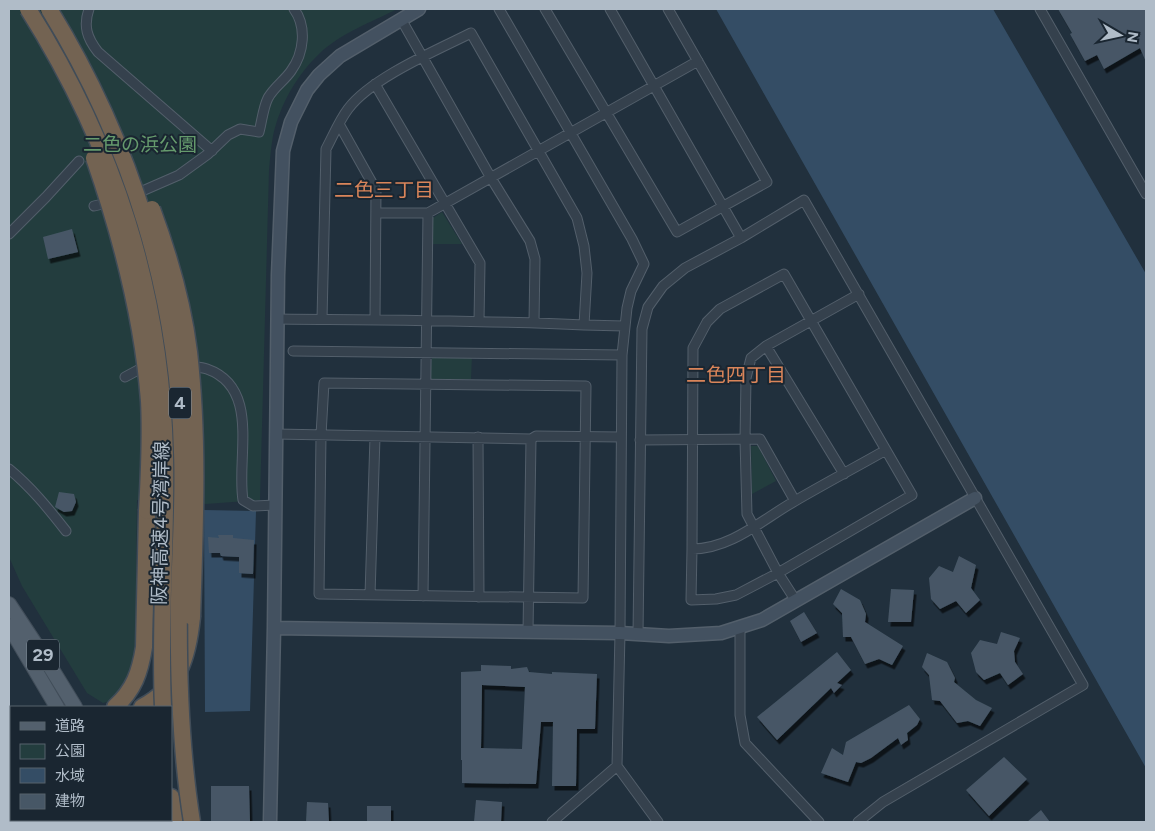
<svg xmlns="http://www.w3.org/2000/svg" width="1155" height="831" font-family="Figtree,'Noto Sans JP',sans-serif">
<defs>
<filter id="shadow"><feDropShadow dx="2.5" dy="4.5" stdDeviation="0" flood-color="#0009"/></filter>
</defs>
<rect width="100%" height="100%" fill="#21303d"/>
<path fill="#233d3e" d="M 9,9 L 397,9 C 372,22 341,33 320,53 C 297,75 280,104 273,136 C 271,147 270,159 269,170 L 260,500 L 206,504 L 137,500 L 136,577 L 139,643 L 133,674 L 114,700 L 103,703 L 87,693 L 22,586 L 9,557 Z
M 442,212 L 462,244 L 433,244 L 433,218 Z
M 472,356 L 471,379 L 430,379 L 432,357 Z
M 751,446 L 758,446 L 776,481 L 752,494 Z"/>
<path fill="#344d65" d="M 716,9 L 993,9 L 1146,274 L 1146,768 Z
M 204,510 L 256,511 L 250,711 L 205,712 Z"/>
<path fill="#475766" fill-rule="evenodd" filter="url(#shadow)" d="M 1058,9 L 1146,9 L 1146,62 L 1140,48 L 1104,69 L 1097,55 L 1085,61 L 1070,34 L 1072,33 Z
M 72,229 L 78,252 L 48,259 L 43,237 Z
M 59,492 L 74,494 L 76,502 L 72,511 L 64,512 L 55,507 Z
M 218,535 L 233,535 L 233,538 L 254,540 L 253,574 L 239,573 L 239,557 L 221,556 L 220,553 L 209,553 L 208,537 L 219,538 Z
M 959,556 L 976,565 L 971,588 L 980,600 L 966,613 L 956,601 L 940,609 L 931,599 L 929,578 L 939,566 L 953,572 Z
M 841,589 L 860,600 L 866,614 L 865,622 L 903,646 L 892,665 L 879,659 L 865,664 L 851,637 L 843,637 L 842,613 L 833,604 Z
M 891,589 L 914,590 L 911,622 L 888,622 Z
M 804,612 L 817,633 L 801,642 L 790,621 Z
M 1001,632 L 1020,638 L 1014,651 L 1015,662 L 1023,674 L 1008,685 L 1000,673 L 984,680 L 976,672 L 971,653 L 980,640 L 997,644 Z
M 837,652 L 851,670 L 837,683 L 842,685 L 834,693 L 831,688 L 777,740 L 757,717 Z
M 927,653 L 947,662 L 955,678 L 954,682 L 976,700 L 992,708 L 980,726 L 968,721 L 957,723 L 940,701 L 932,700 L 929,675 L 922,667 Z
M 481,665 L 511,666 L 511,669 L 527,667 L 529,672 L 552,674 L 552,672 L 597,674 L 595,729 L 577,729 L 576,786 L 552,786 L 553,722 L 541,722 L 536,784 L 462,783 L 462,760 L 461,760 L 461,672 L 481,671 ZM 482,685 L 525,687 L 522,749 L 481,748 Z
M 909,705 L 920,719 L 917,725 L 907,733 L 908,740 L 901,745 L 898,738 L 871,758 L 861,763 L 856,762 L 848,782 L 821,773 L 832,748 L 843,755 L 846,742 Z
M 1004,757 L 1027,779 L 989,816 L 966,790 Z
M 211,786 L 249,786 L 250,822 L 211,822 Z
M 476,800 L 502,802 L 501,822 L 474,822 Z
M 307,802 L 328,803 L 329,822 L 306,822 Z
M 367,806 L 391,806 L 391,822 L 367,822 Z
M 1041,810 L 1050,822 L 1027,822 Z"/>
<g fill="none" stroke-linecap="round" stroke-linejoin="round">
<g stroke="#535f6b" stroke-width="11">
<path id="street" d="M 89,9 C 83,26 87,38 98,52 L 212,151
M 499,9 L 632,239 L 644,264 L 631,291 L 627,308 L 622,355 L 620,633 L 617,766 L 658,822
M 545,9 L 677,232 L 767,182 L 668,9
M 610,9 L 741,238
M 1040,9 L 1146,194
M 401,19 L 491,178 L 530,241 L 535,259 L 534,322
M 375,84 L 480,263 L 479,321
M 339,124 L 376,190 L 375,320
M 94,206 L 124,199 L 179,175 L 208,154 L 228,135 L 240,129 L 259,132 C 262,121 263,108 268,98 C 274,87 284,81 291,71 C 304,53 307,27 294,9
M 376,213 L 428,213
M 9,234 L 46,197 L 79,161
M 277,319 C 380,320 482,320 584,325 L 587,273 L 584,246 L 577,218 L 471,33 C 437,50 371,78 348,109 C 339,121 333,136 326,149 L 322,319
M 584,325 L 624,326
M 766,346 L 844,474
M 293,351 L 622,355
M 188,366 C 194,367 201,367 207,369 C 261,388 236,458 243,500 L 253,506 L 276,505
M 125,377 L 138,370 L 148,368
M 324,383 L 586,386 L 583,598 L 319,594 L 321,435 Z
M 276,434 L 531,439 L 528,632
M 478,437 L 479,597
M 531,439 L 536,436 L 621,437
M 640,440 L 760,439 L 795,501
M 9,469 C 31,487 48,508 66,531
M 692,549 L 691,600 L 716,599 L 736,595 L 778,573 L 912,495 L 784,274 L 720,309 L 707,322 L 693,348 L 692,549 C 731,549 763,519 795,501 C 826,483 856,467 886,450
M 370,595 L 375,437
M 423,596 L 428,213 L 698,61
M 796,601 L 778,573 L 747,514 L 745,440 L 746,378 L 751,358 L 766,346 L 859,294
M 740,628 L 740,715 L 745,743 L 819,822
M 638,634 L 642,329 L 648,307 L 663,286 L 685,268 L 741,238 L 804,200 L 1083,685 L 883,802 L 858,822
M 80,822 L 80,820
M 552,822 L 617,766"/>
</g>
<g stroke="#535f6b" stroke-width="15">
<path id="secondary" d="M 274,628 L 620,633 L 669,636 L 721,633 L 762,620 L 975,498
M 270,822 L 274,628 L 278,275 L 283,151 L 291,122 L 307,90 L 319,75 L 340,56 L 419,9"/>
</g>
<g stroke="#414d59" stroke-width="16">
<path id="primary" d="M 9,604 L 48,663 L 75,707
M 9,626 L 57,707
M 113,820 L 114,822
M 134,820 L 135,822"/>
</g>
<g stroke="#404c58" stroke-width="19">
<path id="highway" d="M 115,707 C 134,690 140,672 144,647 L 147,511
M 142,707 C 180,687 188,656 192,617
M 171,797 L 175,822"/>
</g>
<use href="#street" stroke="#35414d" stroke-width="9"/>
<use href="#secondary" stroke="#435160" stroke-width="12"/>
<use href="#primary" stroke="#53606d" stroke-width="14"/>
<use href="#highway" stroke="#736352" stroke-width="16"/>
<g stroke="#404c58" stroke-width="19" stroke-linecap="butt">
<path id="highway-bridge" d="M 28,9 C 115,147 161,291 165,454 C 167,539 159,623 163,707
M 49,9 C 132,144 178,294 182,452 C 184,501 180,550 179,599 C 178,674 180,748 192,822
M 94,158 C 120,233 143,321 149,401 C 151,438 149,475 147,511
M 152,209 C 169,255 183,303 189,352 C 199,440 195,528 192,617"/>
</g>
<use href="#highway-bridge" stroke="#736352" stroke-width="16"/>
</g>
<g text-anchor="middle" stroke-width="4" stroke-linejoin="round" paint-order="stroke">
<g fill="#1a2631" stroke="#838f9b" stroke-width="1">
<rect x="169" y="387.5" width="22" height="31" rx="4"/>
<rect x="27" y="639.5" width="32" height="31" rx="4"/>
</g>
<g font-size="18" font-weight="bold" fill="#b0bcc8">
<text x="180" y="409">4</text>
<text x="43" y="661">29</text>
</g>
<g font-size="19" fill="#669b6d" stroke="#1a2631">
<text x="140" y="151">二色の浜公園</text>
</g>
<g font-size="19" fill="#b0bcc8" stroke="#1a2631">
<text transform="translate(160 523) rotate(-89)" y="7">阪神高速4号湾岸線</text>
</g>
<g font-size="20" fill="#da855a" stroke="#1a2631">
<text x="384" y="197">二色三丁目</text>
<text x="736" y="382">二色四丁目</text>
</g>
</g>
<rect width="1155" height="831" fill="none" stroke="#b0bcc8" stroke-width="20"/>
<rect x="10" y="706" width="162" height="115" fill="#1a2631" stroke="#56626d"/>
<rect x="20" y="722" width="25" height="8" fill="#53606d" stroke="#56626d"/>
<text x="55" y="731" font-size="15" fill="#b0bcc8">道路</text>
<rect x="20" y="744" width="25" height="15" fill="#233d3e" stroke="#56626d"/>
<text x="55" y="756" font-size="15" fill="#b0bcc8">公園</text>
<rect x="20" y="768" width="25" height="15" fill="#344d65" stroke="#56626d"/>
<text x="55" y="781" font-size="15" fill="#b0bcc8">水域</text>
<rect x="20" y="794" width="25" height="15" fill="#475766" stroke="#56626d"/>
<text x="55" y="806" font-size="15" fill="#b0bcc8">建物</text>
<g transform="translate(1120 35) rotate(99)" stroke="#1a2631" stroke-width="4" paint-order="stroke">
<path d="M0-4L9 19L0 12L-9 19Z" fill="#b0bcc8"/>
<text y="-8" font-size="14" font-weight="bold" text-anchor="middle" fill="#b0bcc8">N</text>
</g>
</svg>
